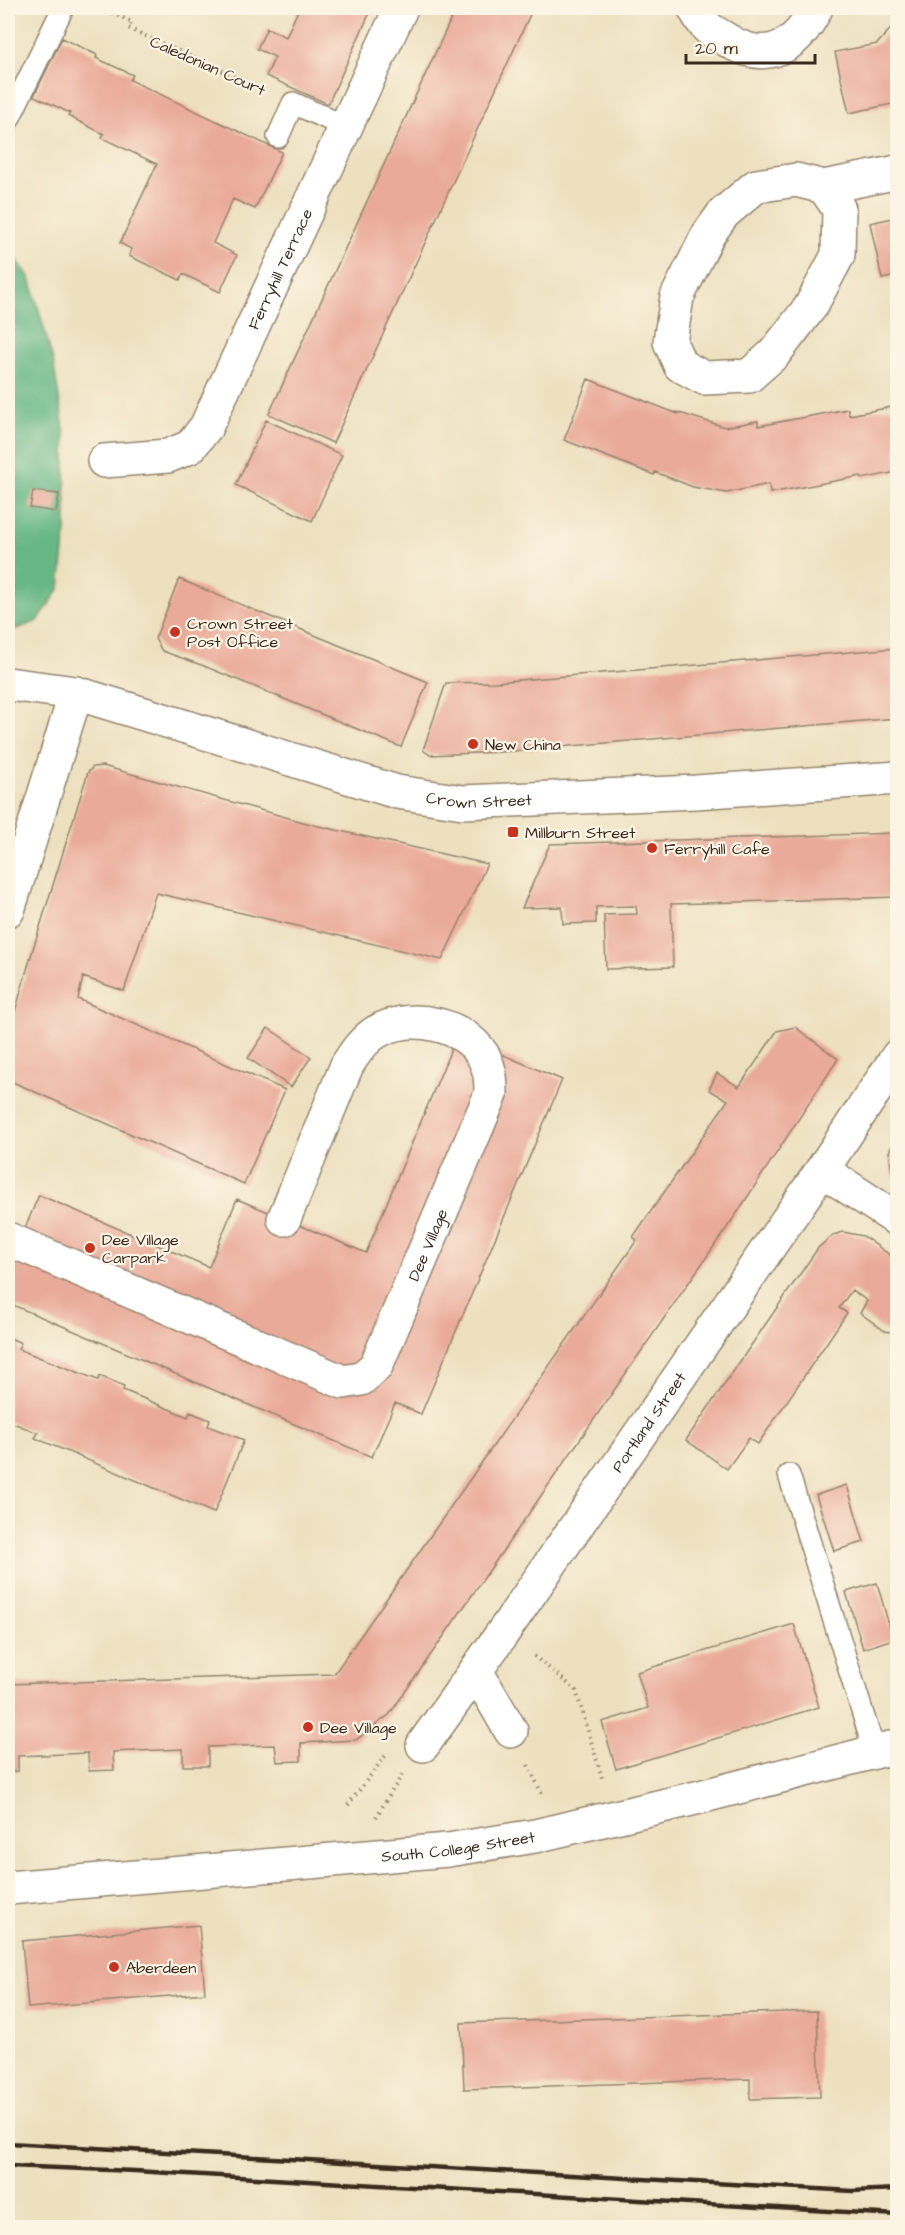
<svg xmlns="http://www.w3.org/2000/svg" width="905" height="2235" font-family="'Architects Daughter',sans-serif">
<rect width="100%" height="100%" fill="#fcf5e5"/>
<filter id="ink" filterUnits="userSpaceOnUse"><feTurbulence type="fractalNoise" baseFrequency=".0167" numOctaves="2"/><feDisplacementMap in="SourceGraphic" scale="12" xChannelSelector="R" yChannelSelector="G"/><feConvolveMatrix kernelMatrix="1 2 1 2 8 2 1 2 1" color-interpolation-filters="sRGB"/></filter>
<filter id="wash" filterUnits="userSpaceOnUse"><feTurbulence type="fractalNoise" baseFrequency=".008" numOctaves="4" result="noise"/><feDisplacementMap in="SourceGraphic" scale="24" xChannelSelector="R" yChannelSelector="G"/><feGaussianBlur stdDeviation="1.35" result="paint"/><feColorMatrix in="noise" values="0 0 0 0 0 0 0 0 0 0 0 0 0 0 0 0 0 1.4 0 .05"/><feComposite in="paint" operator="in"/></filter>
<g filter="url(#wash)">
<rect width="100%" height="100%" fill="#ede0bf"/>
<path fill="#66b784" stroke="#507051" stroke-width="1.5" d="M 8,247 L 30,278 L 53,361 L 65,435 L 66,530 L 60,588 L 38,621 L 8,632 Z"/>
<g id="blocks">
<path fill="#eaaa99" d="M 299,8 L 372,8 L 328,104 L 266,76 L 275,57 L 257,49 L 267,28 L 286,37 Z
M 456,8 L 533,8 L 333,443 L 269,414 Z
M 892,8 L 897,8 L 897,103 L 849,113 L 835,52 L 877,44 L 895,24 Z
M 62,38 L 97,55 L 96,58 L 133,75 L 130,80 L 282,152 L 255,209 L 233,199 L 213,243 L 237,255 L 220,292 L 183,274 L 180,280 L 129,256 L 131,249 L 120,243 L 157,164 L 102,138 L 104,134 L 68,116 L 70,113 L 34,96 Z
M 897,217 L 897,276 L 882,279 L 870,223 Z
M 588,379 L 678,414 L 676,412 L 725,427 L 758,421 L 758,426 L 848,409 L 849,415 L 897,406 L 897,472 L 862,479 L 861,476 L 770,493 L 769,484 L 727,493 L 693,487 L 655,472 L 654,475 L 564,440 Z
M 266,420 L 342,455 L 312,521 L 236,485 Z
M 33,491 L 59,494 L 56,512 L 30,508 Z
M 179,579 L 428,682 L 401,747 L 204,666 L 162,651 L 155,639 Z
M 897,648 L 897,718 L 501,752 L 430,755 L 423,750 L 446,683 L 495,682 Z
M 103,766 L 314,825 L 487,864 L 442,960 L 156,893 L 124,991 L 83,977 L 78,999 L 285,1090 L 244,1184 L 8,1080 L 8,1037 L 30,959 L 88,772 L 93,767 Z
M 897,833 L 897,897 L 671,904 L 673,967 L 606,969 L 604,915 L 637,914 L 636,906 L 596,907 L 596,923 L 563,924 L 562,907 L 522,908 L 550,844 Z
M 795,1027 L 838,1059 L 737,1213 L 389,1715 L 356,1740 L 301,1743 L 301,1761 L 277,1762 L 275,1745 L 208,1747 L 208,1766 L 183,1766 L 183,1749 L 113,1752 L 114,1770 L 89,1771 L 88,1753 L 18,1756 L 18,1771 L 8,1772 L 8,1684 L 334,1674 L 637,1240 L 633,1237 L 728,1100 L 709,1090 L 717,1073 L 739,1087 L 777,1031 Z
M 268,1028 L 311,1057 L 291,1087 L 248,1058 Z
M 457,1035 L 562,1080 L 421,1414 L 395,1403 L 372,1457 L 8,1303 L 8,1268 L 39,1195 L 209,1267 L 237,1199 L 366,1253 Z
M 897,1135 L 897,1183 L 892,1171 L 889,1152 Z
M 843,1232 L 863,1236 L 897,1260 L 897,1333 L 885,1331 L 860,1313 L 867,1301 L 852,1290 L 839,1308 L 847,1313 L 758,1444 L 749,1438 L 727,1469 L 686,1440 L 818,1248 L 833,1235 Z
M 8,1337 L 21,1343 L 18,1349 L 98,1380 L 100,1376 L 124,1386 L 123,1390 L 188,1417 L 190,1412 L 210,1420 L 208,1426 L 244,1440 L 214,1513 L 35,1438 L 38,1433 L 8,1421 Z
M 847,1485 L 864,1542 L 834,1551 L 816,1495 Z
M 877,1583 L 893,1639 L 863,1649 L 846,1592 Z
M 794,1624 L 819,1707 L 616,1769 L 602,1722 L 648,1708 L 637,1672 Z
M 199,1925 L 205,1993 L 28,2008 L 22,1941 Z
M 817,2011 L 820,2097 L 750,2099 L 750,2079 L 464,2089 L 461,2023 Z"/>
</g>
</g>
<g filter="url(#ink)">
<use href="#blocks" fill-opacity="0" stroke="#94856e" stroke-width="1.5"/>
<g fill="none" stroke-linecap="round" stroke-linejoin="round">
<g stroke="#94856e" stroke-width="24">
<path id="service" d="M 8,121 L 63,8
M 278,137 L 293,103 L 346,127
M 789,1475 L 875,1753"/>
</g>
<g stroke="#94856e" stroke-width="36">
<g id="minor">
<path d="M 694,8 C 698,14 702,22 707,27 C 712,32 721,36 727,40 C 767,65 797,47 816,8"/>
<path d="M 796,180 L 824,187 L 839,209 L 838,255 L 811,306 L 774,354 L 749,376 L 704,378 L 680,365 L 670,342 L 677,297 L 708,235 L 723,214 L 756,186 Z"/>
<path d="M 824,187 L 898,172"/>
<path id="s1" d="M 104,461 L 168,456 L 190,447 L 206,427 L 401,8"/>
<path d="M 8,684 L 76,693"/>
<path d="M 822,1170 L 898,1220"/>
<path id="s2" d="M 8,1239 L 343,1382 L 361,1379 L 376,1366 L 491,1094 C 491,1079 490,1067 482,1054 C 462,1024 414,1014 382,1029 C 366,1036 356,1051 347,1065 L 284,1219"/>
<path d="M 476,1671 L 511,1731"/>
<path id="s3" d="M 423,1745 L 504,1631 L 822,1170 L 898,1056"/>
</g>
</g>
<g stroke="#94856e" stroke-width="36">
<g id="tertiary">
<path id="s4" d="M 8,910 L 76,693 L 397,792 L 463,802 L 696,792 L 898,778"/>
</g>
</g>
<g stroke="#94856e" stroke-width="36">
<g id="secondary">
<path id="s5" d="M 8,1888 L 448,1850 L 535,1836 L 696,1798 L 898,1746"/>
</g>
</g>
<path stroke="#94856e" stroke-width="4" stroke-dasharray="1.5 4.5" stroke-linecap="butt" d="M 101,8 L 132,22 L 128,28 L 262,89
M 534,1656 L 576,1690 L 603,1781
M 528,1765 L 542,1794
M 348,1805 L 386,1755
M 376,1817 L 402,1775"/>
<use href="#service" stroke="#fff" stroke-width="21"/>
<use href="#minor" stroke="#fff" stroke-width="33"/>
<use href="#tertiary" stroke="#fff" stroke-width="33"/>
<use href="#secondary" stroke="#fff" stroke-width="33"/>
<path stroke="#3b2a1e" stroke-width="4.5" d="M 8,2143 L 853,2191 L 898,2189
M 8,2166 L 135,2171 L 898,2215"/>
</g>
</g>
<g fill="#c8321e" stroke="#fcf5e5" stroke-width="2">
<circle cx="175" cy="632" r="6"/>
<circle cx="473" cy="744" r="6"/>
<rect x="507" y="826" width="12" height="12" rx="3"/>
<circle cx="652" cy="848" r="6"/>
<circle cx="90" cy="1248" r="6"/>
<circle cx="308" cy="1727" r="6"/>
<circle cx="114" cy="1967" r="6"/>
</g>
<g text-anchor="middle" stroke-width="4.5" stroke-linejoin="round" paint-order="stroke">
<g font-size="16" fill="#3b2a1e" stroke="#fcf5e5">
<text transform="translate(208 65) rotate(24)" y="6">Caledonian Court</text>
<text dy="6" stroke="none"><textPath href="#s1" startOffset="288">Ferryhill Terrace</textPath></text>
<text dy="6" stroke="none"><textPath href="#s4" startOffset="646">Crown Street</textPath></text>
<text dy="6" stroke="none"><textPath href="#s2" startOffset="534">Dee Village</textPath></text>
<text dy="6" stroke="none"><textPath href="#s3" startOffset="394">Portland Street</textPath></text>
<text dy="6" stroke="none"><textPath href="#s5" startOffset="452">South College Street</textPath></text>
</g>
<g font-size="16" fill="#3b2a1e" stroke="#fcf5e5" text-anchor="start">
<text x="187" y="629">Crown Street<tspan x="187" dy="18">Post Office</tspan></text>
<text x="485" y="750">New China</text>
<text x="525" y="838">Millburn Street</text>
<text x="664" y="854">Ferryhill Cafe</text>
<text x="102" y="1245">Dee Village<tspan x="102" dy="18">Carpark</tspan></text>
<text x="320" y="1733">Dee Village</text>
<text x="126" y="1973">Aberdeen</text>
</g>
</g>
<rect width="905" height="2235" fill="none" stroke="#fcf5e5" stroke-width="30"/>
<path d="M686 54v9h129v-9" fill="none" stroke="#3b2a1e" stroke-width="3"/>
<text x="695" y="54" font-size="18" fill="#3b2a1e" stroke="#fcf5e5" stroke-width="4.5" paint-order="stroke">20 m</text>
</svg>
